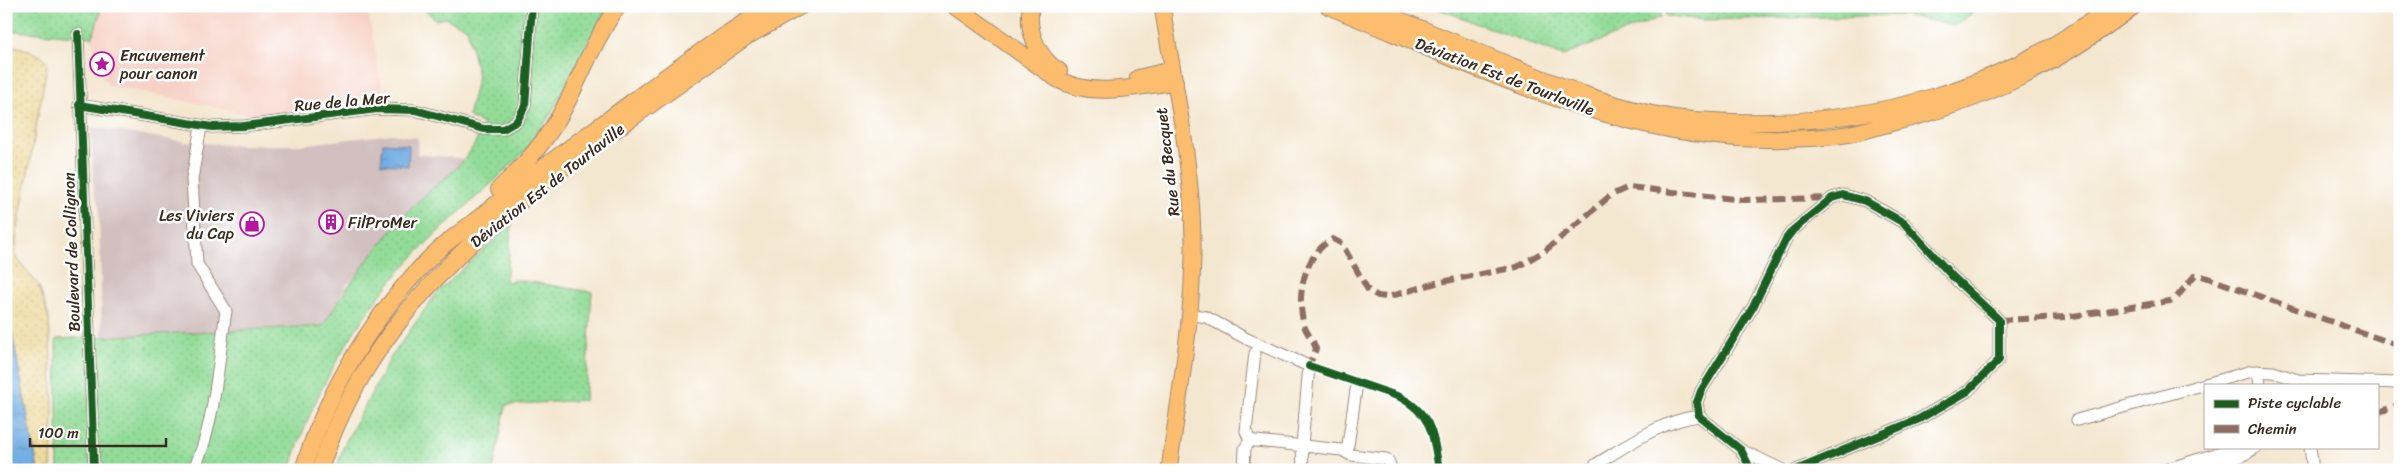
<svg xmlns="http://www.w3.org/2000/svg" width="2406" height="476" font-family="Sriracha,sans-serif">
<defs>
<pattern id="grass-dots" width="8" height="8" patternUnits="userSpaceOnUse" patternTransform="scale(1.25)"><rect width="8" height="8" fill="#92dc98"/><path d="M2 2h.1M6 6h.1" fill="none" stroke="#7fbd83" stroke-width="1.8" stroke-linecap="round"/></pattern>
<pattern id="sand-dots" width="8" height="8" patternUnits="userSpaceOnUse" patternTransform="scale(1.25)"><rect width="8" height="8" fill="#eeda9e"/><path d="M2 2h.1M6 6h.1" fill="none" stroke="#cdbb88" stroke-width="1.8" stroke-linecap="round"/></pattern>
<pattern id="water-ripples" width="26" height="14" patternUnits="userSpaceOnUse" patternTransform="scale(1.25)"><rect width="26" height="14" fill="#73aee4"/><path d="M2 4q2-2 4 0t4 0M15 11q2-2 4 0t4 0" fill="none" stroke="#608eb8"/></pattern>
</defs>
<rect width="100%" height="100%" fill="#fff"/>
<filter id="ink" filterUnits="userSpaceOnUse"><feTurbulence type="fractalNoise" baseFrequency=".02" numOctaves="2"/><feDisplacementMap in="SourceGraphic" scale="10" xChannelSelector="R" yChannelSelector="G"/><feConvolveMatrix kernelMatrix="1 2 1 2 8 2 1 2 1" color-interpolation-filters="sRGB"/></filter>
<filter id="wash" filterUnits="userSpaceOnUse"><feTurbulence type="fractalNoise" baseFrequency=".0096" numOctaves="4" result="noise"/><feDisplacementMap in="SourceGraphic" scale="20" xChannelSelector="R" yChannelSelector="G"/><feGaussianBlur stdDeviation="1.12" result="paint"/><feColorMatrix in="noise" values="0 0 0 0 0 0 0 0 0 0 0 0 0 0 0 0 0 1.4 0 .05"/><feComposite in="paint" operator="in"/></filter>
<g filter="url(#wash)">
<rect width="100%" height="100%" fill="#f4e7d0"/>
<path fill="#f7d1c6" d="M 102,6 L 367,6 L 383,93 L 368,96 L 362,103 L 252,115 L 109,85 L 103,78 L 106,54 L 102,51 L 94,51 L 93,37 Z"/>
<path fill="#d2bfbf" d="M 91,127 L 186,142 L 230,145 L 300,145 L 392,134 L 418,138 L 417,154 L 467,159 L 411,209 L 347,285 L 323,326 L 102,337 L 99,206 L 94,192 Z"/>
<path fill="url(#grass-dots)" stroke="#66835b" d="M 14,6 L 102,6 L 93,37 L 13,31 L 12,10 Z
M 420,6 L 609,6 C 579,51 562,102 530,146 C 491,187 446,221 408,262 C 356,318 311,397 290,470 L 58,470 L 56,339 L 323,326 C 348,284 377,246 410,210 C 441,176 468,170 483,124 L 468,116 L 478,76 L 467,28 L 445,18 L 436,20 Z
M 1431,6 L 1660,6 L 1661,17 L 1563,56 Z
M 1665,6 L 1983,6 L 1954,26 L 1903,15 L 1704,20 L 1666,16 Z
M 512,223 L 506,282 L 518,280 L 592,292 L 585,400 L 506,405 L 493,470 L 336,470 L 344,445 L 391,357 L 436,294 Z"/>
<path fill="url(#sand-dots)" stroke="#94825e" d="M 6,44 C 19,48 43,51 47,65 L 16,239 L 16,257 L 39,286 L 49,318 L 53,409 L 51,470 L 38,470 L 6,300 Z"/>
<path fill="url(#water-ripples)" stroke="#576c81" d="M 383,143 L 409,145 L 408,166 L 381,164 Z
M 6,302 L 38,470 L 6,470 Z"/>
</g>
<g filter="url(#ink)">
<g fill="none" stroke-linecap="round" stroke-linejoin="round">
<g stroke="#988877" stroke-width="13">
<path id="minor" d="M 78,34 L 94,470
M 79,105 L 212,127 L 244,126 L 377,109 L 415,110 L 484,129 L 503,129 L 517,121 L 525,106 L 532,6
M 1189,314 L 1206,317 L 1247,339 L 1309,366 L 1302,445 L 1303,470
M 2258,371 L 2260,385
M 2077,420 L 2252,371 L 2273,372 L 2298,380 L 2400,383
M 1250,441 L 1246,431 L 1255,353
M 2310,447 L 2313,470
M 1741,450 L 1783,470
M 1347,452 L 1356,390
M 1595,465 C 1628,445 1660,421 1699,416
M 193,470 C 214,432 219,356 226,311 L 197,264 L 192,179 L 201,126
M 1244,470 L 1245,448 L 1250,441 L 1256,441 L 1342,450 L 1351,455 L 1386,459 L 1389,462 L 1391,470
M 1751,470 L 1741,450 L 1699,416 L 1697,402 L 1701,391 L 1753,307 L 1786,239 L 1793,230 L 1832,198 L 1843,195 L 1865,201 L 1904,223 L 1953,277 L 1999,320 L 1999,360 L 1968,391 L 1919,419 L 1796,470
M 2164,470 L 2238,447
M 2196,470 L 2244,455 L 2256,447"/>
</g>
<g stroke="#988877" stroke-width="17">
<path id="major" d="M 1162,6 C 1174,83 1192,161 1193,240 C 1194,316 1179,394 1169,470"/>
</g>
<g stroke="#988877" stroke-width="18">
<path id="highway" d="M 955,6 L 1057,79 C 1094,99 1135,86 1175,82
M 1031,6 C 1026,31 1038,58 1059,71
M 1328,6 C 1421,44 1514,88 1610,115 C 1683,136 1761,144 1836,136 C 1855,134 1873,128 1891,123 C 1984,101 2058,64 2134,6
M 1366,6 C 1414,26 1462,46 1509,65 C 1560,86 1613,108 1668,117 C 1690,121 1713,121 1735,122 C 1870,126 2003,90 2111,6
M 1138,78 L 1172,70
M 499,189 C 524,166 548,139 564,108 C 582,74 595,38 618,6
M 303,470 C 327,391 374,313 433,255 C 447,241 464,230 480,217 C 522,183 565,151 609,119 C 662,80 715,38 773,6
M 320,470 C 380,276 562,170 716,58 L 746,37 L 801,6"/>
</g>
<use href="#minor" stroke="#fff" stroke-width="11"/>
<use href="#major" stroke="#fcbd6e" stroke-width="15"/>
<use href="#highway" stroke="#fcbd6e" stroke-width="16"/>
<path stroke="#8d6e63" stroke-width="6" stroke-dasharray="12 6" stroke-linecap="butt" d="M 1999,320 L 2066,317 L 2170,301 L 2176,298 L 2195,275 L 2202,276 L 2400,346
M 1312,367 L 1309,366 L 1316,349 C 1314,341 1308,335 1305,328 C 1295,299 1303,254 1333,239 L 1342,244 L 1368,290 L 1378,296 L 1388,297 L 1436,283 L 1517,267 L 1546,250 L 1611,195 L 1629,187 L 1743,200 L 1832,198
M 2377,413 L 2400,404"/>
<g stroke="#fff" stroke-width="11">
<path id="cycleway" d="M 78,34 L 94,470
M 79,105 L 212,127 L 244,126 L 377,109 L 415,110 L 484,129 L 503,129 L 517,121 L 525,106 L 532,6
M 1309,366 L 1400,397 C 1433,415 1433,435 1439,470
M 1751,470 L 1741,450 L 1699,416 L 1697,402 L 1701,391 L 1753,307 L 1786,239 L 1793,230 L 1832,198 L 1843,195 L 1865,201 L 1904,223 L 1953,277 L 1999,320 L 1999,360 L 1968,391 L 1919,419 L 1796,470"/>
</g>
<use href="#cycleway" stroke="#1b5e20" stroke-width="8"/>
</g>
</g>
<defs>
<g id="sight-ring" transform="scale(1.25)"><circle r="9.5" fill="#fff" stroke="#b5179e" stroke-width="1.5"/><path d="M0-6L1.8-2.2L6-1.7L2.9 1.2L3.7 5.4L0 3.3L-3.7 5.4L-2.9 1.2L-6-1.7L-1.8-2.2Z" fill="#b5179e"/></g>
<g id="building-ring" transform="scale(1.25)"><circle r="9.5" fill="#fff" stroke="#b5179e" stroke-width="1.5"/><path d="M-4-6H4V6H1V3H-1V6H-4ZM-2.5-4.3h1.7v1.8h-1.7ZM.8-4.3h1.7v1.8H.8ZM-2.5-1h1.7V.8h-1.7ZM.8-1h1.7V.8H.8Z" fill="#b5179e"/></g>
<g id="shop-ring" transform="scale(1.25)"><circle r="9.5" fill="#fff" stroke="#b5179e" stroke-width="1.5"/><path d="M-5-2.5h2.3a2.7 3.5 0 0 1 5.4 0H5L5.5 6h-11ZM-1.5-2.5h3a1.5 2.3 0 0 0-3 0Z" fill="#b5179e"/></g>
</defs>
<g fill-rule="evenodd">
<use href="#sight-ring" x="102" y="64"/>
<use href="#building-ring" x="331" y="222"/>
<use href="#shop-ring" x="252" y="224"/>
</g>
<g text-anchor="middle" stroke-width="5" stroke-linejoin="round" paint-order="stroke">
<g font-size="16" fill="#3b2a1e" stroke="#fff" text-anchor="start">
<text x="120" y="61">Encuvement<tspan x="120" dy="18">pour canon</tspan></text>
<text x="234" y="221" text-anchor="end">Les Viviers<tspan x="234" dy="18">du Cap</tspan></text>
<text x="348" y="228">FilProMer</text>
</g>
<g font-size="16" fill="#3b2a1e" stroke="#fff">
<text transform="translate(1505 76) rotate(21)" y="6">Déviation Est de Tourlaville</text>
<text transform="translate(342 101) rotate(-5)" y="6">Rue de la Mer</text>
<text transform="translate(1167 162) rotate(-97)" y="6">Rue du Becquet</text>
<text transform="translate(547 185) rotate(-38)" y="6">Déviation Est de Tourlaville</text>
<text transform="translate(71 252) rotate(-92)" y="6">Boulevard de Collignon</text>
</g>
</g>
<rect width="2406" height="476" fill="none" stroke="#fff" stroke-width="25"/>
<rect x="2204" y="384" width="175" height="65" fill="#ffffff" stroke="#b1aaa5"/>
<rect x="2214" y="400" width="25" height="8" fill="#1b5e20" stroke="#b1aaa5"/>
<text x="2248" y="408" font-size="15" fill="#3b2a1e">Piste cyclable</text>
<rect x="2214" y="425" width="25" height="8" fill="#8d6e63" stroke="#b1aaa5"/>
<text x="2248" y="434" font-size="15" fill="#3b2a1e">Chemin</text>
<path d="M30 438v8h136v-8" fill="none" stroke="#3b2a1e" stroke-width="2.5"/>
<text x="38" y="438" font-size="15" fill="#3b2a1e" stroke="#ffffff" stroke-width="4" paint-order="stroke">100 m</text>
</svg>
